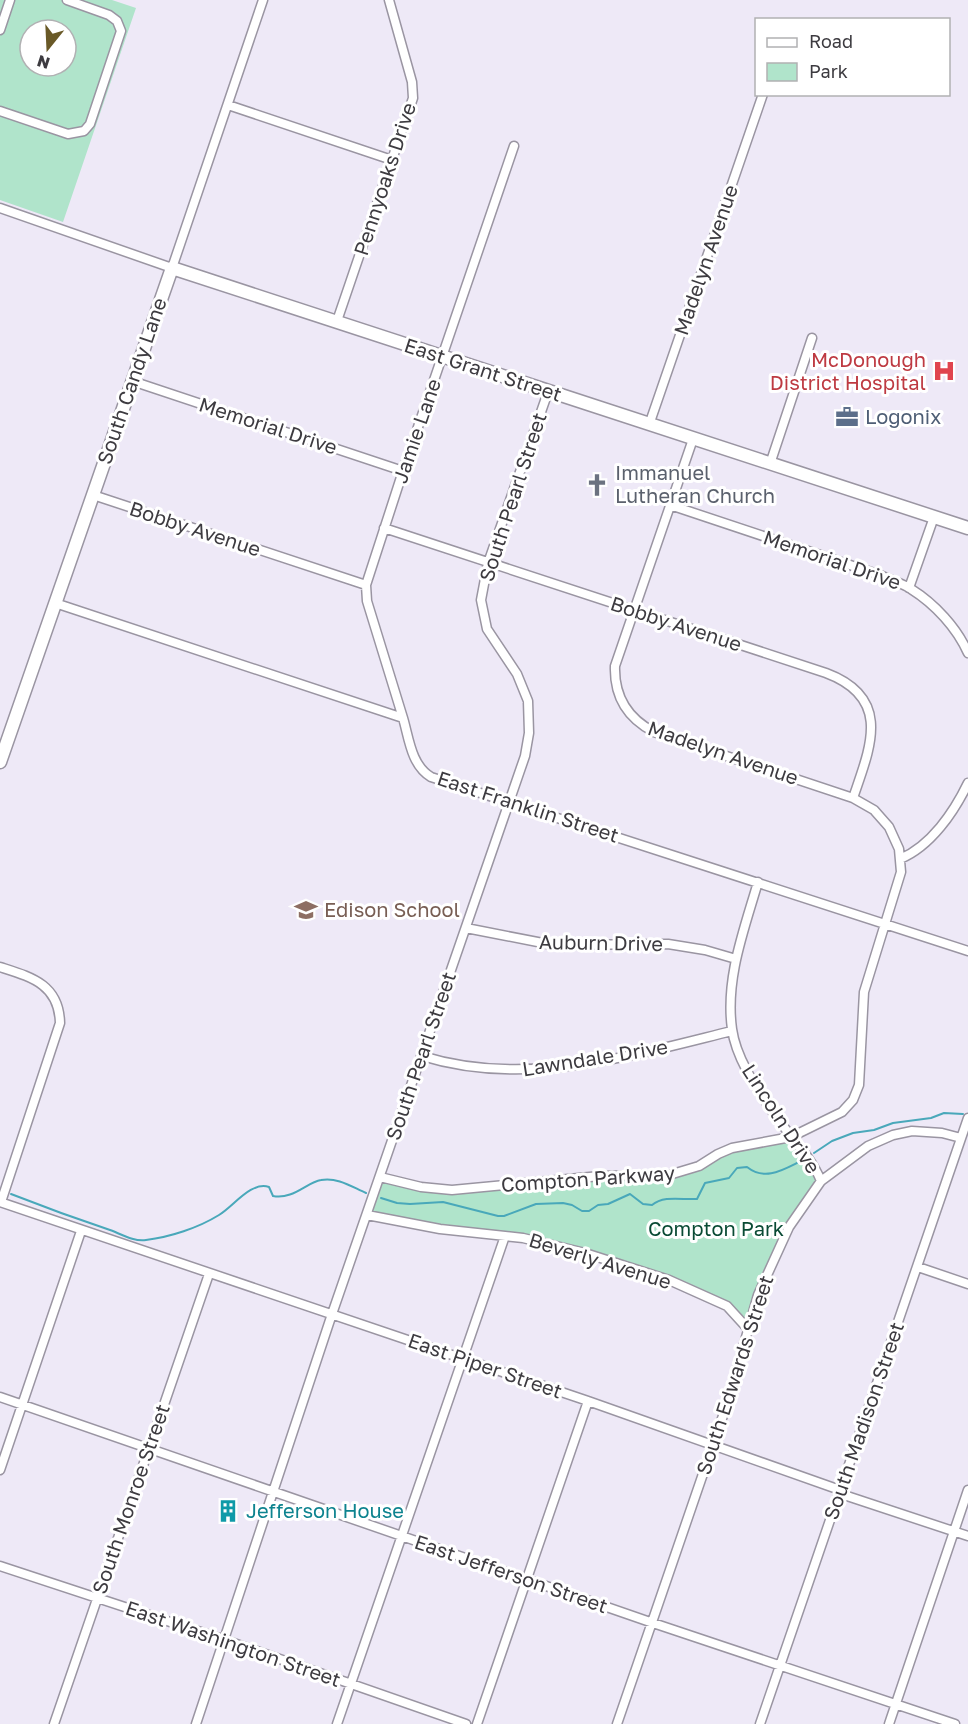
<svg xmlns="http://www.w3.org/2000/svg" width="968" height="1724" font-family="'Golos Text',sans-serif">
<rect width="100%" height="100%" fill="#eee9f7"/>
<path fill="#b0e4cb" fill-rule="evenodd" d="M 0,0 L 112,0 L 136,8 L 63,222 L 0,200 ZM 30,30 L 66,30 L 66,66 L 30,66 Z
M 791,1137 L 821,1181 L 788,1228 L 748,1329 L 727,1305 L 585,1253 L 367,1215 L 380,1177 L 437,1189 L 669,1175 L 718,1154 Z"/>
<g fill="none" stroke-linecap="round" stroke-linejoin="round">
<path stroke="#49a8ba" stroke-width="2" d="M 814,1153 L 832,1141 L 853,1133 L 874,1130 L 893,1123 L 931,1118 L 944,1113 L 963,1114
M 11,1194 C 44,1207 77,1219 110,1230 C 121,1234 134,1242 146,1240 C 170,1237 198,1228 219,1215 C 234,1206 251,1181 269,1187 L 273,1196 C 293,1200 307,1182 321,1180 C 338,1177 352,1187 366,1193
M 381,1198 L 397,1203 L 410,1204 L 443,1202 L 498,1216 L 504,1216 L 536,1204 L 563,1203 L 572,1205 L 582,1211 L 589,1211 L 598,1205 L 608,1204 L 630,1194 L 643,1204 L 652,1205 C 664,1195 682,1200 697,1199 L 705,1183 L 729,1178 L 737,1168 L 747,1167 C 766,1182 784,1169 803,1160"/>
<g stroke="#9a95a2" stroke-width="11">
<path id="street" d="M 0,30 L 10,0
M 228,105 L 392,160
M 0,111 L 68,134 L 84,131 L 90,124 L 121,31 L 117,21 L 109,15 L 67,0
M 0,208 L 172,268 L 263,0
M 337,321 L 413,98 L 412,82 L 389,0
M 132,381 L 403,471
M 649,425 L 763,94
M 770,464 L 812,338
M 93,495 L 366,585
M 670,505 L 880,575 C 890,580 902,583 911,589 C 935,604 957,628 968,653
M 384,528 L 826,673 C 893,698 870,748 853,798
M 909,588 L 934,517
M 55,603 L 403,718 C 409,738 411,765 431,777 L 968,951
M 403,718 L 367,601 L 366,585 L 403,471 L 514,146
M 900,859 C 931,846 954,812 968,783
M 758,882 C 744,930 725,979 732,1029 C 736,1058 756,1087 772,1111 C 788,1135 810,1154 821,1181
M 466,928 L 553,945 L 668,944 L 705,950 L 736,959
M 0,967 C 31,977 59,984 60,1023 L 1,1202
M 422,1056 C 525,1088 630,1056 732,1031
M 380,1177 L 421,1187 L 452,1190 L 600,1176 L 669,1175 L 699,1166 L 718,1154 L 732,1148 L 791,1137 L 842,1112 L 853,1100 L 859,1085 L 864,992 L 901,872 L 899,849 L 889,827 L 874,810 L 853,798 L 654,732 C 627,718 614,696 615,666 L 693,439
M 0,1202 L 588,1401 L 840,1490 L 847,1496 L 968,1536
M 367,1215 L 440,1229 L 523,1238 L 585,1253 L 669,1280 L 727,1306 L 748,1329
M 918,1267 L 968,1284
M 0,1397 L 653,1623 L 955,1724
M 0,1470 L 81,1231
M 0,1566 L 225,1640 L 466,1724
M 54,1724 L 209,1274
M 196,1724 L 332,1314 L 525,756 L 529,733 L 528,701 L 517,674 L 487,629 L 481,600 L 488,563 L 548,392
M 337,1724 L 505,1236
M 477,1724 L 588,1401
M 617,1724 L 727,1404 L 758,1295 L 789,1227 L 821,1181 L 868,1146 L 893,1135 L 912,1131 L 942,1133 L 961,1138
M 760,1724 L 968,1118
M 889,1724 L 968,1490"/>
</g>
<g stroke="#9a95a2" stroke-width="15">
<path id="secondary" d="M 0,762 L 172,268 L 968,528"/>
</g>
<use href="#street" stroke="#fff" stroke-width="8"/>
<use href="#secondary" stroke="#fff" stroke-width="12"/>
</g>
<defs>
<g id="hospital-bare" transform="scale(1.8)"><path d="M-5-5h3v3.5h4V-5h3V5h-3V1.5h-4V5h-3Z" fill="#e0444e" stroke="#fff" stroke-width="2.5" paint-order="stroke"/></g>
<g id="office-bare" transform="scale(1.8)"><path d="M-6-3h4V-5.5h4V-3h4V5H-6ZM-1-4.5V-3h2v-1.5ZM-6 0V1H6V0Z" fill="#5c6f8a" stroke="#fff" stroke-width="2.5" paint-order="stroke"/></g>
<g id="church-bare" transform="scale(1.8)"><path d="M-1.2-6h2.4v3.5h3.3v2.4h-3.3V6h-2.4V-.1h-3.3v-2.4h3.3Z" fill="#6b7280" stroke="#fff" stroke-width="2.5" paint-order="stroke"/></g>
<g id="school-bare" transform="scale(1.8)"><path d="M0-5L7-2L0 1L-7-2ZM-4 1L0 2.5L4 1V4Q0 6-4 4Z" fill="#8d6e63" stroke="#fff" stroke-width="2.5" paint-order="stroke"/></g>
<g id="building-bare" transform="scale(1.8)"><path d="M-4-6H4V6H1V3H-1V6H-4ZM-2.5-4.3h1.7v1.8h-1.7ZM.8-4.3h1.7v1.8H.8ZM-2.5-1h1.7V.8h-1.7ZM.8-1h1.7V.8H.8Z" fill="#0f9aa8" stroke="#fff" stroke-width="2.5" paint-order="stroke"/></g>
</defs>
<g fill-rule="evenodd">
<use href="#hospital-bare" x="944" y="371"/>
<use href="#office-bare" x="847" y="417"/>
<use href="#church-bare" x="597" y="485"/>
<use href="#school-bare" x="306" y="910"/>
<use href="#building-bare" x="228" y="1511"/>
</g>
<g text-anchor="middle" stroke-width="6" stroke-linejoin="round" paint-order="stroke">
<g font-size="20" fill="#3d3b40" stroke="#fff">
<text transform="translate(385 179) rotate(-72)" y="7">Pennyoaks Drive</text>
<text transform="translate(706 260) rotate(-71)" y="7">Madelyn Avenue</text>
<text transform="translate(483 370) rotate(18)" y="7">East Grant Street</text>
<text transform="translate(132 381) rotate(-71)" y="7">South Candy Lane</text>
<text transform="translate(268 426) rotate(18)" y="7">Memorial Drive</text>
<text transform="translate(417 431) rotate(-71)" y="7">Jamie Lane</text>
<text transform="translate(513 497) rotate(-72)" y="7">South Pearl Street</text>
<text transform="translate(195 529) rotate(18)" y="7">Bobby Avenue</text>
<text transform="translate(832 560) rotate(19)" y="7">Memorial Drive</text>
<text transform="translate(676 624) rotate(18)" y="7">Bobby Avenue</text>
<text transform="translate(723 753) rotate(19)" y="7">Madelyn Avenue</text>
<text transform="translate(528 807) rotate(18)" y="7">East Franklin Street</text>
<text transform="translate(601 943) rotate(1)" y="7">Auburn Drive</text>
<text transform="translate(421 1056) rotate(-71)" y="7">South Pearl Street</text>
<text transform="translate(595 1058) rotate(-9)" y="7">Lawndale Drive</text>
<text transform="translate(781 1119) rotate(57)" y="7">Lincoln Drive</text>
<text transform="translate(588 1179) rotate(-4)" y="7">Compton Parkway</text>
<text transform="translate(600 1261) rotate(17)" y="7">Beverly Avenue</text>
<text transform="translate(485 1366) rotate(19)" y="7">East Piper Street</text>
<text transform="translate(735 1375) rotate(-72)" y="7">South Edwards Street</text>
<text transform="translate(864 1421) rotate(-71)" y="7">South Madison Street</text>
<text transform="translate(131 1499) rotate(-71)" y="7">South Monroe Street</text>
<text transform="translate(511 1574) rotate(19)" y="7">East Jefferson Street</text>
<text transform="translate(233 1644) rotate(19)" y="7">East Washington Street</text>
</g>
<g font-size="20" fill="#be3a42" stroke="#fff" text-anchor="end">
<text x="926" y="367">McDonough<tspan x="926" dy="23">District Hospital</tspan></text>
</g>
<g font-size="20" fill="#4e5e75" stroke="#fff" text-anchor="start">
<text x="865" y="424">Logonix</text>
</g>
<g font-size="20" fill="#5b616d" stroke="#fff" text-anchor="start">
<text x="615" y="480">Immanuel<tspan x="615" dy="23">Lutheran Church</tspan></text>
</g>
<g font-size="20" fill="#785e54" stroke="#fff" text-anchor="start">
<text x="324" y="917">Edison School</text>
</g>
<g font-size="20" fill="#094a34" stroke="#fff">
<text x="716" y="1236">Compton Park</text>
</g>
<g font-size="20" fill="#0d838f" stroke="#fff" text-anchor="start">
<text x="246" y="1518">Jefferson House</text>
</g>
</g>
<rect x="755" y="18" width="195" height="78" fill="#ffffff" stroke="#b1b1b3" stroke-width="1.5"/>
<rect x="767" y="38" width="30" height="9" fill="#ffffff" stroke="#b1b1b3" stroke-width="1.5"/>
<text x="809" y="48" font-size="18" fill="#3d3b40">Road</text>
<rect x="767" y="63" width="30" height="18" fill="#b0e4cb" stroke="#b1b1b3" stroke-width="1.5"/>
<text x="809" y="78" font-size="18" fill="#3d3b40">Park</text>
<g transform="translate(48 48) rotate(198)"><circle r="28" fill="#ffffff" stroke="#b1b1b3" stroke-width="1.5"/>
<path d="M0-4.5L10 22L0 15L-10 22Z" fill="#695927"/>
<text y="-9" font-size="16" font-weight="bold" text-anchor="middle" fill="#3d3b40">N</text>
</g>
</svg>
